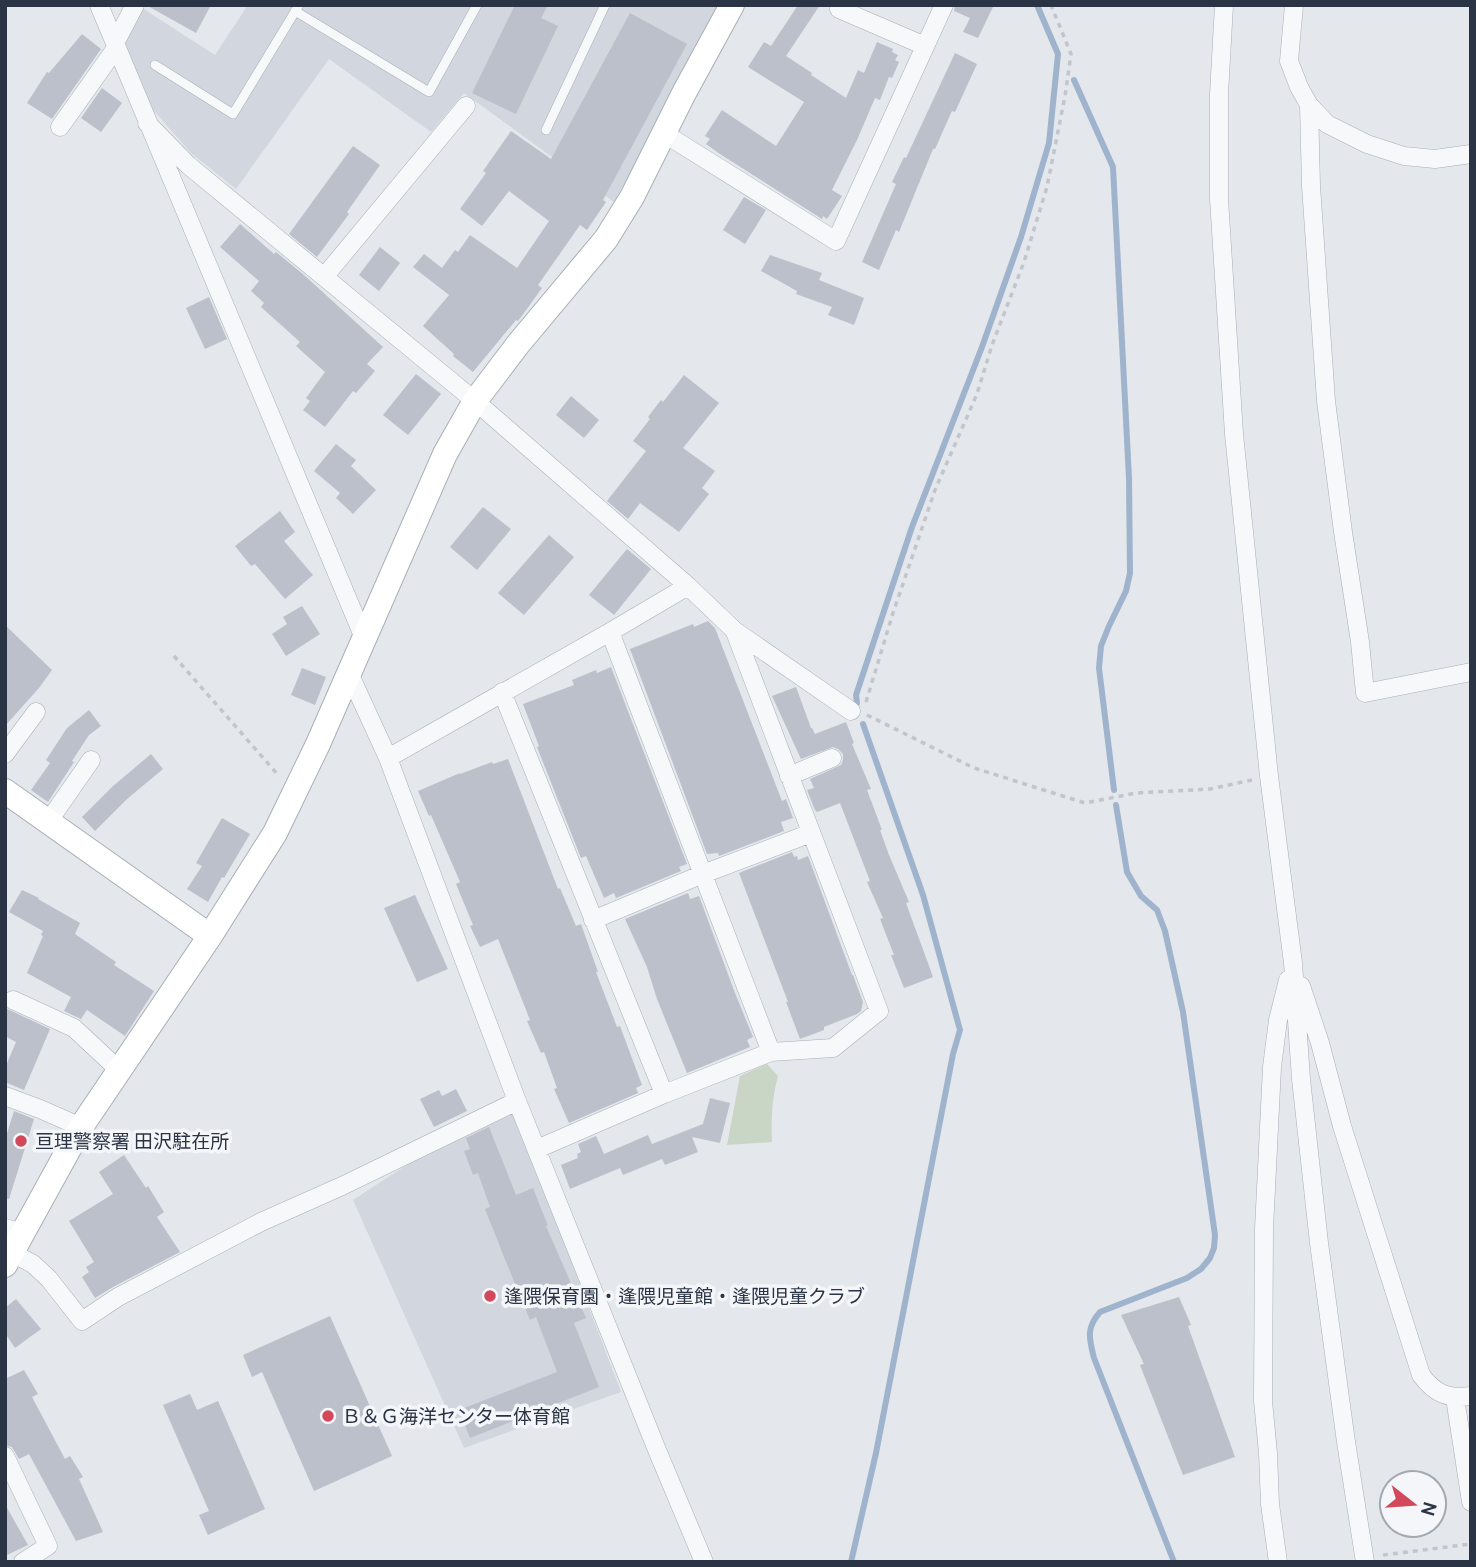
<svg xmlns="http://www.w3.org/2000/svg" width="1476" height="1567" font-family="Cabin,'Noto Sans JP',sans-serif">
<rect width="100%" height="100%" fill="#e4e7ec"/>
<path fill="#d2d6de" d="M 248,5 L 723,5 L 614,202 L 464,93 L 431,132 L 329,59 L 236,189 L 191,153 L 148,104 L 125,43 L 142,8 L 215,55 Z
M 514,1111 L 621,1392 L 464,1448 L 353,1200 L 442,1142 Z"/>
<path fill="#c9d6c5" d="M 767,1064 L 778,1076 C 772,1098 771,1118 772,1142 L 727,1145 L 740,1076 Z"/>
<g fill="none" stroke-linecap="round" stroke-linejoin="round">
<path stroke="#9fb4cc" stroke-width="6" d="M 1074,80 L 1113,167 L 1129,478 L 1130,573 L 1126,591 L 1109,626 L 1101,646 L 1099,668 L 1114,790
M 857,703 L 856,695 L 912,527 L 982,347 L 1021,237 L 1049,143 L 1058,54 L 1037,5
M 1116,805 L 1127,872 L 1141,896 L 1157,910 L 1165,931 L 1183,1012 L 1215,1235 L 1214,1248 L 1210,1258 L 1201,1269 L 1187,1278 L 1100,1312 C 1086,1328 1089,1338 1094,1358 L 1174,1562
M 851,1562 L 876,1453 L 953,1054 L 960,1030 L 923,895 L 863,724"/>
</g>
<path fill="#bbc0ca" d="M 146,5 L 211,5 L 196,33 Z
M 515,5 L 548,5 L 541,18 L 558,26 L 516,114 L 472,93 Z
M 798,5 L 820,5 L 786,56 L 812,73 L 811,75 L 846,98 L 858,70 L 864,73 L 877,42 L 893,49 L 892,52 L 898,55 L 895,60 L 899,62 L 892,78 L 889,77 L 880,100 L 875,98 L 857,140 L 832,190 L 842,196 L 827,219 L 823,216 L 822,219 L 720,154 L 706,144 L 710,139 L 705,136 L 722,110 L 776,146 L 804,102 L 748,67 L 764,42 L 771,46 Z
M 955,5 L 994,5 L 978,38 L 963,32 L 970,18 L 954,11 Z
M 630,13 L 687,44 L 603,200 L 606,202 L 587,230 L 580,225 L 538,285 L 542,288 L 524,313 L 518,321 L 516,320 L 473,372 L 453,356 L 454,354 L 423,326 L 449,295 L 413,267 L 424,254 L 442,268 L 455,250 L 458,252 L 470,235 L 517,268 L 549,221 L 509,191 L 482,226 L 460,209 L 486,173 L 483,171 L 511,131 L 551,159 Z
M 82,34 L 101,49 L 52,119 L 27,103 L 47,72 L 49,73 Z
M 955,53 L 977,64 L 955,112 L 952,111 L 935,149 L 933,149 L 899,232 L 896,230 L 879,270 L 862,262 L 896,184 L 892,182 L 904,157 L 906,158 Z
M 102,88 L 122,103 L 101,132 L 81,118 Z
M 353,146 L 380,165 L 347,212 L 349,214 L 317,257 L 289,234 Z
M 744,197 L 766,210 L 745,244 L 723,230 Z
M 240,224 L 274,254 L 276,252 L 304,275 L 383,347 L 367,364 L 375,371 L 356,393 L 353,391 L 325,427 L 303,410 L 310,401 L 306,398 L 325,372 L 296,346 L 300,342 L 261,307 L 264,303 L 251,291 L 259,281 L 220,247 Z
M 380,247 L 400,263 L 379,291 L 359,275 Z
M 770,255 L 822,273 L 819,280 L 864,298 L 854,325 L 828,315 L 832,307 L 796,294 L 797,291 L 761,271 Z
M 209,297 L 227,339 L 205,349 L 186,308 Z
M 416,374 L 441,394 L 408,435 L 383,415 Z
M 684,375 L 719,403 L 683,448 L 715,471 L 702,488 L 709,494 L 679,532 L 640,503 L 628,519 L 607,501 L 646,451 L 633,441 L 650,419 L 648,417 L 661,400 L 663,402 Z
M 571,396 L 599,420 L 584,438 L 556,415 Z
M 336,444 L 356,460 L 351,466 L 376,490 L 353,514 L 336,498 L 340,493 L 314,471 Z
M 483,507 L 511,529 L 477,570 L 450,547 Z
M 280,511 L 295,532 L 284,541 L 313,575 L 285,599 L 255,564 L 251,566 L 235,546 Z
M 549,535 L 574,557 L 524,615 L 498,593 Z
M 627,549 L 651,569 L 614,615 L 589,595 Z
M 302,606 L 320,634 L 286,656 L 272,634 L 287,624 L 283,617 Z
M 708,621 L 715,628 L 782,801 L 786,799 L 793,818 L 781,822 L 784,831 L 719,856 L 718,853 L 707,854 L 630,649 L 693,624 L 694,627 Z
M 5,625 L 52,670 L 39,688 L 5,726 Z
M 611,667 L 687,864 L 679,867 L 681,871 L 616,898 L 614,893 L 604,898 L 586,856 L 581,858 L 537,747 L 539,746 L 523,704 L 574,685 L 572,680 L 596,670 L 597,673 Z
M 302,668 L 326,677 L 315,705 L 291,695 Z
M 796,687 L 811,728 L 812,728 L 815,734 L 846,722 L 854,743 L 852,744 L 871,789 L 867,790 L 882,830 L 880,830 L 889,855 L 909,902 L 906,903 L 933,977 L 904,988 L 891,955 L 894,955 L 880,919 L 883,918 L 867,882 L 870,881 L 840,803 L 817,812 L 815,810 L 807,790 L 814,788 L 810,779 L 841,765 L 843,760 L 843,754 L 838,749 L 833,747 L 801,759 L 772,696 Z
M 89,710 L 101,726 L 89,735 L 72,761 L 74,762 L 48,802 L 31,790 L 50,763 L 46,760 L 67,728 Z
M 151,754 L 163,769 L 127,799 L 95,831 L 82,817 L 112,787 Z
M 508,759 L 558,889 L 560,888 L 576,926 L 581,924 L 598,972 L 596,972 L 617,1027 L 620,1026 L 642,1085 L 636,1088 L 638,1093 L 569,1123 L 554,1089 L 557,1088 L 544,1052 L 541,1053 L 527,1021 L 530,1020 L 498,939 L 480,947 L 470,926 L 473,925 L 456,884 L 460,882 L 431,815 L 429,816 L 418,791 L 460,773 L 460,774 L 492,762 L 493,764 Z
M 222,818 L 250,834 L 224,878 L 222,877 L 208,902 L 187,889 L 202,866 L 196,863 Z
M 792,852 L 794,857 L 797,856 L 798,860 L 808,856 L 852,975 L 853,975 L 863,1002 L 861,1011 L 857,1014 L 824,1027 L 824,1030 L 800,1039 L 786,1002 L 788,1002 L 739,873 Z
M 22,890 L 39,898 L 38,899 L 80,923 L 75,934 L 116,962 L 114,965 L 154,991 L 125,1036 L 87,1010 L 81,1019 L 64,1011 L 71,997 L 27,973 L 43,936 L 41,935 L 43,931 L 9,912 Z
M 688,893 L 690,899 L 699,896 L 735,993 L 753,1037 L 747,1040 L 750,1047 L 687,1073 L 657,999 L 647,967 L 625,919 Z
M 415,895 L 448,969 L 417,982 L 384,908 Z
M 5,1008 L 50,1029 L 24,1090 L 5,1082 L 5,1068 L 16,1042 L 5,1036 Z
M 456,1089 L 467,1111 L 434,1127 L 420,1099 L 439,1090 L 442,1096 Z
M 710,1098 L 730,1103 L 720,1143 L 692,1137 L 698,1152 L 665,1165 L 662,1159 L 623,1175 L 620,1168 L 570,1189 L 561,1165 L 578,1158 L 577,1154 L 581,1152 L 578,1144 L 596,1136 L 604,1154 L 648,1135 L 652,1144 L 703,1124 Z
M 14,1111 L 34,1119 L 9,1199 L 5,1198 L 5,1140 Z
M 489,1127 L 516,1195 L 533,1188 L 548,1226 L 546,1226 L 586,1318 L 574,1323 L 599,1387 L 470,1438 L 459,1410 L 557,1372 L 536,1317 L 530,1320 L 504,1257 L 485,1209 L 490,1207 L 478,1173 L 473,1175 L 464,1151 L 470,1149 L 466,1138 Z
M 124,1155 L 146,1188 L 148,1186 L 164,1212 L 157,1217 L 180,1252 L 113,1287 L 95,1298 L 82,1277 L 89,1272 L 86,1267 L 94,1262 L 69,1221 L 113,1194 L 99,1172 Z
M 1179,1297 L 1191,1325 L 1188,1326 L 1235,1457 L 1183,1475 L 1140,1365 L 1144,1364 L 1121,1315 Z
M 16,1299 L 41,1329 L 15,1348 L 5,1333 L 5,1308 Z
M 330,1316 L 392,1456 L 314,1491 L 262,1372 L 252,1377 L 243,1355 Z
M 24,1370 L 38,1394 L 32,1397 L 65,1459 L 70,1456 L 83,1477 L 79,1479 L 103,1532 L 76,1541 L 29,1454 L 19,1459 L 12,1447 L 5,1445 L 5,1379 Z
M 190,1394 L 197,1410 L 218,1401 L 265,1509 L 208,1535 L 199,1515 L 209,1511 L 163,1405 Z
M 5,1504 L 28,1545 L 5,1556 Z"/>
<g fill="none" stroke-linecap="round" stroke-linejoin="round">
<g stroke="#a9aeb7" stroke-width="10">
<path id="lane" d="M 295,11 L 429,92 L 477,5
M 155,65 L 233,114 L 299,5
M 546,130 L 605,5"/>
</g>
<g stroke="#a9aeb7" stroke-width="19">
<path id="street" d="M 99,5 L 364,638
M 841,5 L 839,9 L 925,46
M 1224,5 L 1219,94 L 1219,199 L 1234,434 L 1269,776 L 1293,963 L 1301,1079 L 1319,1243 L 1346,1442 L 1365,1562
M 1294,5 L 1289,61 L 1299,87 L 1309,105 L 1327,124 L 1367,144 L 1404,156 L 1435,159 L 1471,154
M 115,43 L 135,5
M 1309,105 L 1311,186 L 1326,401 L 1343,532 L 1360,642 L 1365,693 L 1471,672
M 147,123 L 188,165 L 475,401 L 688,586 L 735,631 L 851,711
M 60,127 L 116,48
M 665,134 L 836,241 L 944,5
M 324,277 L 466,106
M 610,632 L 771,1052
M 349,673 L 388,758 L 517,1101 L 657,1450 L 704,1562
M 502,692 L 664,1094
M 5,754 L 36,712
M 388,758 L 610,632 L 688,586
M 789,776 L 832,758
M 48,822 L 91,760
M 593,920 L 703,874 L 811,833
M 1301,986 L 1320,1043 L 1342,1126 L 1421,1375 C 1435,1394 1448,1399 1471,1396
M 13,1000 L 74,1028 L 120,1071
M 5,1096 L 40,1109 L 81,1127
M 537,1149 L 664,1094 L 771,1052 L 833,1048 L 879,1011 L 735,632
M 5,1228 L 22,1233
M 12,1253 L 33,1264 L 49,1279 L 82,1321 L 118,1297 L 261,1222 L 342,1186 L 517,1101
M 1455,1398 L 1471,1502
M 5,1456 L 48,1546 L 23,1562
M 1278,1562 L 1270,1504 L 1268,1453 L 1263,1401 L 1264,1229 L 1272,1067 L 1278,1020 L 1288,980"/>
</g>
<g stroke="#a9aeb7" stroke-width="26">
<path id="secondary" d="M 5,791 L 210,936
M 5,1265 L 81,1127 L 210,936 L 275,833 L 318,744 L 445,454 L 475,401 L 519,343 L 606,239 L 632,197 L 684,93 L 732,5"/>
</g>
<path stroke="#c2c5cb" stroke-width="3.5" stroke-dasharray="5 5" stroke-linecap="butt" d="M 174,656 L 279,776
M 866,702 L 893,613 L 935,490 L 977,394 L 992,345 L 1024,262 L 1047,187 L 1065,96 L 1071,54 L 1051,5
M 867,715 L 974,768 L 1085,803 L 1136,793 L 1210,789 L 1252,780
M 1383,1555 L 1471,1544"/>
<use href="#lane" stroke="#f7f8fa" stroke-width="9"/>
<use href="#street" stroke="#f7f8fa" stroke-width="18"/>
<use href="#secondary" stroke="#fff" stroke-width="24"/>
</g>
<g fill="#d1495b" stroke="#f4f6f9" stroke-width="2.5">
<circle cx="21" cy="1141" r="7"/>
<circle cx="490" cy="1296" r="7"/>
<circle cx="328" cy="1416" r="7"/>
</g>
<g text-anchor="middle" stroke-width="7" stroke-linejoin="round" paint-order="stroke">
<g font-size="19" fill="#2b3445" stroke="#f4f6f9" text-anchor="start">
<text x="35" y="1148">亘理警察署 田沢駐在所</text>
<text x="504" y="1303">逢隈保育園・逢隈児童館・逢隈児童クラブ</text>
<text x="342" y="1423">Ｂ＆Ｇ海洋センター体育館</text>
</g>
</g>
<rect width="1476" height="1567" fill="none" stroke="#2b3445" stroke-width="14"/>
<g transform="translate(1413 1504) rotate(107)"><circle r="33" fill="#f4f6f9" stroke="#a4a8b1" stroke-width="2"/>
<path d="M0-5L12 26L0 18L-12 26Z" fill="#d1495b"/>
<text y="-10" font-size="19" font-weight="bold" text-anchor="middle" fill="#2b3445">N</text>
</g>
</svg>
